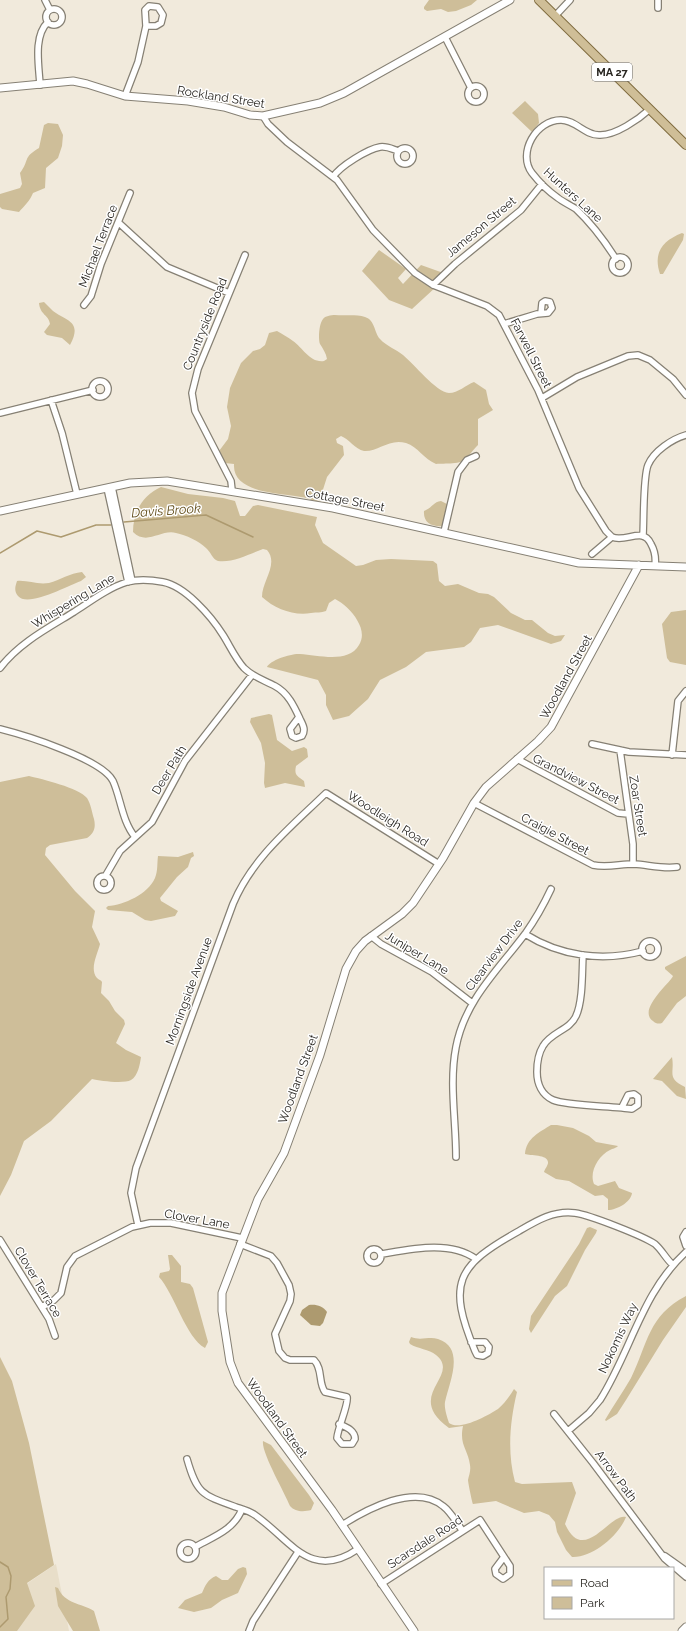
<svg xmlns="http://www.w3.org/2000/svg" width="686" height="1631" font-family="Raleway,sans-serif">
<rect width="100%" height="100%" fill="#f1eadc"/>
<path fill="#e8dec9" d="M 56,1564 L 69,1631 L 0,1631 L 0,1602 Z"/>
<path fill="#cebe99" d="M 429,0 L 477,0 L 471,5 L 456,11 L 448,12 L 441,9 L 427,11 L 424,9 L 424,7 Z
M 525,101 L 538,114 L 539,123 L 532,132 L 512,113 Z
M 48,123 L 58,124 L 63,135 L 62,146 L 58,158 L 46,168 L 45,188 L 33,193 C 30,201 24,206 19,212 L 2,209 L 0,207 L 0,194 L 20,188 L 22,184 L 20,173 C 30,160 22,158 39,148 L 44,125 Z
M 682,233 L 684,234 L 683,240 L 663,274 L 660,274 C 653,253 662,241 682,233 Z
M 379,250 L 406,269 L 398,278 L 403,284 L 421,265 L 449,275 L 412,309 L 389,300 L 362,271 Z
M 44,302 C 47,305 50,308 53,311 C 66,321 83,321 70,345 L 62,338 L 47,335 L 44,332 L 50,324 C 49,315 40,315 39,303 Z
M 335,315 C 344,316 356,314 365,317 C 375,320 374,332 380,339 C 386,346 396,349 403,355 C 414,364 436,392 449,393 C 458,393 466,385 474,382 L 486,390 L 489,404 L 493,410 L 478,419 L 478,445 C 473,450 471,453 467,458 C 462,465 444,463 436,464 C 424,459 418,447 406,443 C 389,438 378,452 364,451 C 355,449 349,439 341,436 L 336,439 L 337,443 L 343,446 L 344,455 L 327,477 L 320,499 L 316,501 C 311,501 307,497 301,497 C 282,493 232,494 234,464 L 225,463 L 219,451 L 228,439 L 231,426 L 227,407 L 230,388 L 241,363 L 253,351 L 260,349 L 265,345 L 269,333 L 277,331 C 282,334 288,337 293,341 C 303,348 310,363 324,361 L 327,359 C 326,353 323,349 320,344 C 318,339 319,324 323,319 C 325,316 331,315 335,315 Z
M 161,487 L 188,494 L 223,498 L 235,501 L 240,516 L 245,516 L 253,506 L 258,505 L 317,517 L 315,525 L 323,543 L 356,566 L 363,565 L 376,560 L 391,559 L 433,561 L 437,564 L 439,581 L 445,586 L 458,584 L 479,593 L 488,594 L 494,597 L 511,613 L 525,620 L 532,620 L 548,633 L 555,636 L 565,635 L 561,641 L 551,644 L 498,625 L 480,628 L 471,642 L 464,647 L 426,652 L 406,667 L 380,680 L 368,699 L 349,716 L 333,720 L 326,705 L 326,695 L 318,680 L 267,667 C 270,660 292,653 300,654 C 318,655 348,664 359,645 C 364,637 362,628 357,620 C 353,612 343,603 335,599 L 329,603 L 326,611 C 321,613 317,612 311,613 C 294,616 275,609 262,597 C 262,581 279,564 267,550 L 263,549 C 249,554 233,563 218,561 C 212,559 211,552 206,548 C 199,541 186,535 176,533 C 161,529 147,546 133,532 C 133,512 143,495 161,487 Z
M 441,501 L 447,504 L 447,512 L 443,526 C 432,527 423,523 424,511 C 432,508 433,502 441,501 Z
M 82,572 L 86,577 L 81,581 C 69,585 28,608 18,596 C 14,591 15,587 17,581 C 28,580 37,585 49,583 C 60,580 70,573 82,572 Z
M 686,610 L 686,665 L 670,662 L 667,658 L 662,624 L 671,612 Z
M 269,714 L 272,715 L 277,740 L 292,751 L 304,747 L 307,749 L 308,757 L 296,766 C 294,775 297,776 304,781 L 305,787 L 285,783 L 265,788 L 264,783 L 265,763 L 261,743 L 250,722 L 251,718 Z
M 29,776 C 42,779 79,788 87,798 C 91,804 92,813 94,819 C 96,828 94,833 87,838 L 50,845 L 46,848 L 45,855 L 75,891 L 95,911 L 92,927 L 100,944 C 98,953 89,969 97,978 C 99,980 101,980 102,982 L 101,993 L 109,1001 L 115,1011 L 124,1020 L 125,1024 L 116,1043 L 126,1050 L 141,1057 C 140,1064 138,1076 131,1080 C 124,1084 100,1081 92,1079 L 51,1121 L 24,1141 L 11,1175 L 0,1196 L 0,782 Z
M 193,852 L 194,856 L 191,858 L 188,867 L 177,877 L 160,898 L 161,901 L 178,911 L 175,916 L 151,921 L 145,920 L 132,912 L 108,910 L 106,908 L 108,906 C 124,905 148,894 155,878 C 158,871 157,863 158,856 L 178,857 Z
M 686,956 L 686,996 L 677,1003 L 662,1023 C 659,1024 656,1024 653,1021 C 637,1010 670,983 673,976 L 665,969 L 665,967 Z
M 672,1057 C 675,1073 666,1078 685,1087 L 686,1099 L 677,1096 L 662,1081 L 653,1079 Z
M 551,1125 L 557,1125 L 573,1128 L 589,1136 L 596,1142 L 618,1146 C 615,1149 613,1148 610,1150 C 598,1156 589,1172 594,1184 L 598,1186 L 615,1181 L 619,1188 L 632,1193 C 631,1202 617,1210 608,1210 L 608,1199 L 603,1195 L 595,1196 L 569,1181 L 556,1179 L 544,1172 C 545,1169 548,1165 548,1163 C 549,1154 530,1156 525,1154 C 526,1138 540,1132 551,1125 Z
M 590,1227 L 597,1230 L 596,1233 L 585,1250 L 567,1286 L 555,1296 L 531,1333 L 529,1329 L 531,1316 L 579,1244 L 587,1228 Z
M 168,1255 L 172,1255 L 181,1266 L 181,1282 L 190,1284 L 193,1288 L 208,1342 L 205,1348 C 186,1338 174,1293 159,1277 L 160,1273 L 169,1271 L 170,1269 Z
M 686,1296 L 686,1307 L 663,1340 L 626,1400 L 617,1414 L 606,1421 L 605,1420 C 613,1406 623,1392 631,1378 C 648,1343 648,1316 686,1296 Z
M 411,1337 C 421,1341 429,1336 438,1339 C 466,1348 449,1383 445,1402 C 444,1408 447,1417 449,1423 C 460,1431 487,1416 498,1409 C 504,1404 510,1396 514,1389 L 517,1392 C 510,1421 507,1452 515,1482 L 522,1484 L 572,1482 L 576,1493 L 565,1524 C 584,1566 610,1512 626,1517 C 619,1535 593,1558 572,1557 L 566,1550 L 557,1532 L 555,1522 L 549,1515 L 539,1511 L 524,1513 L 496,1501 L 473,1504 C 472,1502 468,1482 468,1480 C 469,1475 471,1471 470,1465 C 468,1449 459,1445 463,1426 L 449,1428 C 403,1395 462,1376 436,1355 C 429,1349 418,1349 410,1344 L 409,1342 Z
M 0,1357 L 12,1381 L 29,1443 L 54,1565 L 27,1583 L 35,1606 L 17,1631 L 0,1631 Z
M 263,1441 L 271,1445 L 309,1495 L 314,1503 L 311,1510 C 304,1512 295,1512 290,1506 C 285,1493 261,1452 263,1441 Z
M 243,1567 L 246,1568 L 247,1574 L 238,1593 L 222,1600 L 211,1608 L 194,1612 L 178,1608 L 185,1600 L 202,1593 C 205,1586 208,1579 216,1576 L 222,1580 L 228,1580 L 238,1569 Z
M 55,1587 L 58,1588 C 65,1604 81,1603 94,1611 L 100,1631 L 73,1631 L 58,1606 Z"/>
<path fill="#ad9a6f" d="M 309,1305 C 316,1304 323,1306 327,1312 L 323,1323 L 320,1326 L 311,1325 L 300,1315 L 302,1310 Z"/>
<g fill="none" stroke-linecap="round" stroke-linejoin="round">
<path stroke="#ad9a6f" stroke-width="1.5" d="M 124,522 L 206,515 L 253,537
M 0,553 L 37,531 L 61,537 L 96,525 L 111,525
M 0,1562 L 8,1567 L 11,1576 L 10,1589 L 6,1597 L 8,1619 L 0,1627"/>
<g stroke="#868074" stroke-width="8">
<path id="street" d="M 45,0 L 50,10
M 658,0 L 658,8
M46 17a8 8 0 1 1 16 0a8 8 0 1 1-16 0Z
M 555,16 L 570,0
M 445,37 L 471,88
M 40,85 C 39,66 33,36 48,22
M468 94a8 8 0 1 1 16 0a8 8 0 1 1-16 0Z
M 125,96 L 138,62 L 146,26 L 145,10 L 149,6 L 158,7 L 163,15 L 161,23 L 156,26 L 146,26
M 263,116 L 268,124 L 287,142 L 337,180 L 373,230 L 415,273 L 433,285 L 487,306 L 499,315 L 538,390 L 579,488 L 606,531 L 612,537 C 626,543 643,526 651,544 C 655,551 656,558 655,566
M397 156a8 8 0 1 1 16 0a8 8 0 1 1-16 0Z
M 333,177 C 340,166 368,149 380,147 C 387,146 392,149 398,151
M 119,223 L 167,267 L 229,293
M612 265a8 8 0 1 1 16 0a8 8 0 1 1-16 0Z
M 616,259 C 604,240 592,224 576,209 C 570,205 563,202 558,198 C 548,191 539,182 532,173 C 517,153 536,120 561,120 C 576,120 584,135 599,135 C 615,136 639,119 650,109
M 433,285 L 455,264 L 521,210 L 542,184
M 84,305 L 91,296 L 101,264 L 130,193
M 504,324 L 537,314 L 548,313 L 552,308 L 550,302 L 545,301 L 542,303 L 541,313
M92 389a8 8 0 1 1 16 0a8 8 0 1 1-16 0Z
M 542,398 L 577,377 L 628,356 L 638,355 L 650,360 L 673,379 L 686,395
M 51,400 L 62,433 L 77,494
M 0,413 L 93,390
M 112,487 L 132,581
M 107,488 L 128,582
M 232,490 L 231,481 L 195,411 L 192,393 L 198,369 L 245,255
M 444,532 L 458,472 L 467,460 L 476,456
M 643,535 C 644,519 643,477 648,465 C 654,451 672,439 686,435
M 592,554 L 612,537
M 0,668 C 19,643 48,628 74,612 C 91,601 108,588 127,582 C 138,579 152,580 163,582 C 185,586 211,616 223,635 C 230,646 235,658 244,668 C 253,677 264,680 275,686 C 288,693 294,706 300,719 C 303,725 306,730 302,736 L 296,738 L 292,736 L 290,729 L 299,717
M 0,729 C 24,735 102,759 113,781 C 121,799 122,821 135,837
M 592,744 L 629,752 L 686,755
M 620,750 L 633,844 L 633,864
M 672,755 L 678,701 L 686,691
M 517,759 L 618,813 L 628,814
M 474,803 L 593,865 C 607,868 620,864 634,864 C 649,865 662,869 677,867
M 106,875 L 120,851 L 152,822 L 185,761 L 252,675
M97 883a7 7 0 1 1 14 0a7 7 0 1 1-14 0Z
M 525,934 C 560,956 602,962 643,951
M 371,936 L 381,944 L 432,972 L 472,1003
M642 949a8 8 0 1 1 16 0a8 8 0 1 1-16 0Z
M 583,955 C 582,972 583,1001 576,1016 C 570,1030 551,1032 543,1046 C 538,1054 537,1063 537,1072 C 537,1084 542,1095 553,1100 C 567,1106 614,1106 632,1109 L 638,1105 L 638,1097 L 634,1094 L 628,1095 L 622,1107
M 456,1157 C 456,1120 449,1083 456,1047 C 465,1000 498,970 525,934 C 535,920 544,904 551,889
M 138,1225 L 131,1193 L 136,1168 L 233,904 C 252,858 291,827 326,793 L 439,864
M 686,1232 L 683,1237 L 686,1246
M 0,1240 L 49,1319 L 55,1336
M 240,1244 L 271,1256 L 277,1263 L 289,1285 L 291,1294 L 290,1301 L 275,1334 L 279,1351 L 285,1358 L 290,1360 L 314,1360 C 323,1369 318,1383 325,1392 L 347,1397 C 349,1404 338,1427 337,1438 L 342,1444 L 352,1444 L 355,1439 C 355,1430 346,1427 339,1424
M367 1256a7 7 0 1 1 14 0a7 7 0 1 1-14 0Z
M 382,1254 C 411,1249 450,1240 476,1259
M 42,1307 L 54,1300 L 61,1293 L 67,1267 L 75,1256 L 132,1227 L 150,1223 L 171,1223 L 242,1238
M 471,1342 L 485,1342 L 489,1347 L 488,1353 L 483,1356 L 477,1355 L 475,1351 C 447,1283 456,1266 519,1231 C 536,1221 554,1210 575,1213 C 590,1215 643,1236 655,1244 C 662,1250 666,1259 673,1265
M 554,1414 L 593,1463 L 665,1559 L 686,1577
M 568,1431 L 589,1413 L 600,1400 C 631,1351 642,1292 686,1252
M 187,1459 C 197,1494 202,1495 236,1507 C 242,1509 250,1511 255,1515 C 290,1539 310,1582 358,1549
M 342,1525 C 367,1509 415,1483 443,1506 C 451,1512 456,1522 462,1530
M180 1551a8 8 0 1 1 16 0a8 8 0 1 1-16 0Z
M 195,1547 C 213,1537 234,1530 242,1509
M 665,1556 L 686,1571
M 381,1584 L 480,1520 L 510,1566 L 510,1574 L 503,1579 L 496,1574 L 495,1569 L 504,1557
M 249,1631 L 253,1621 L 298,1552"/>
</g>
<g stroke="#868074" stroke-width="9">
<path id="secondary" d="M 0,88 L 73,81 L 87,84 L 125,96 L 188,101 L 224,107 L 250,115 L 263,116 L 320,103 L 344,93 L 510,0
M 0,511 L 130,483 L 167,481 L 333,508 L 579,563 L 686,567
M 414,1631 L 332,1510 L 238,1383 L 230,1362 L 222,1311 L 222,1293 L 258,1199 L 284,1153 L 320,1055 L 346,969 L 356,951 L 365,941 L 402,914 L 413,903 L 443,858 L 474,803 L 486,787 L 538,741 L 551,727 L 639,565
M 682,1631 L 686,1627"/>
</g>
<g stroke="#806d40" stroke-width="10">
<path id="primary" d="M 539,0 L 686,145"/>
</g>
<use href="#street" stroke="#fff" stroke-width="5.5"/>
<use href="#secondary" stroke="#fff" stroke-width="7"/>
<use href="#primary" stroke="#cfbe97" stroke-width="8"/>
</g>
<g text-anchor="middle" stroke-width="3" stroke-linejoin="round" paint-order="stroke">
<rect fill="#fff" stroke="#696764" stroke-width="1" x="592" y="63" width="40" height="18" rx="3"/>
<g font-size="11" font-weight="bold" fill="#292621">
<text x="612" y="76">MA 27</text>
</g>
<g font-size="12" fill="#292621" stroke="#fff">
<text transform="translate(221 97) rotate(9)" y="4">Rockland Street</text>
<text transform="translate(573 195) rotate(42)" y="4">Hunters Lane</text>
<text transform="translate(481 227) rotate(-40)" y="4">Jameson Street</text>
<text transform="translate(98 246) rotate(-69)" y="4">Michael Terrace</text>
<text transform="translate(205 324) rotate(-68)" y="4">Countryside Road</text>
<text transform="translate(531 353) rotate(63)" y="4">Farwell Street</text>
<text transform="translate(345 500) rotate(11)" y="4">Cottage Street</text>
<text transform="translate(73 601) rotate(-31)" y="4">Whispering Lane</text>
<text transform="translate(566 677) rotate(-61)" y="4">Woodland Street</text>
<text transform="translate(169 770) rotate(-59)" y="4">Deer Path</text>
<text transform="translate(576 779) rotate(27)" y="4">Grandview Street</text>
<text transform="translate(638 806) rotate(81)" y="4">Zoar Street</text>
<text transform="translate(388 819) rotate(32)" y="4">Woodleigh Road</text>
<text transform="translate(555 834) rotate(28)" y="4">Craigie Street</text>
<text transform="translate(417 953) rotate(31)" y="4">Juniper Lane</text>
<text transform="translate(494 955) rotate(-53)" y="4">Clearview Drive</text>
<text transform="translate(189 991) rotate(-70)" y="4">Morningside Avenue</text>
<text transform="translate(298 1079) rotate(-70)" y="4">Woodland Street</text>
<text transform="translate(197 1219) rotate(10)" y="4">Clover Lane</text>
<text transform="translate(38 1282) rotate(59)" y="4">Clover Terrace</text>
<text transform="translate(618 1338) rotate(-65)" y="4">Nokomis Way</text>
<text transform="translate(277 1418) rotate(54)" y="4">Woodland Street</text>
<text transform="translate(616 1476) rotate(53)" y="4">Arrow Path</text>
<text transform="translate(425 1542) rotate(-33)" y="4">Scarsdale Road</text>
</g>
<g font-size="13" font-style="italic" fill="#614c18" stroke="#fff">
<text transform="translate(166 510) rotate(-4)" y="5">Davis Brook</text>
</g>
</g>
<rect x="544" y="1567" width="130" height="52" fill="#ffffff" stroke="#a9a8a6"/>
<rect x="552" y="1580" width="20" height="6" fill="#cfbe97" stroke="#a9a8a6"/>
<text x="580" y="1587" font-size="12" fill="#292621">Road</text>
<rect x="552" y="1597" width="20" height="12" fill="#cebe99" stroke="#a9a8a6"/>
<text x="580" y="1607" font-size="12" fill="#292621">Park</text>
</svg>
